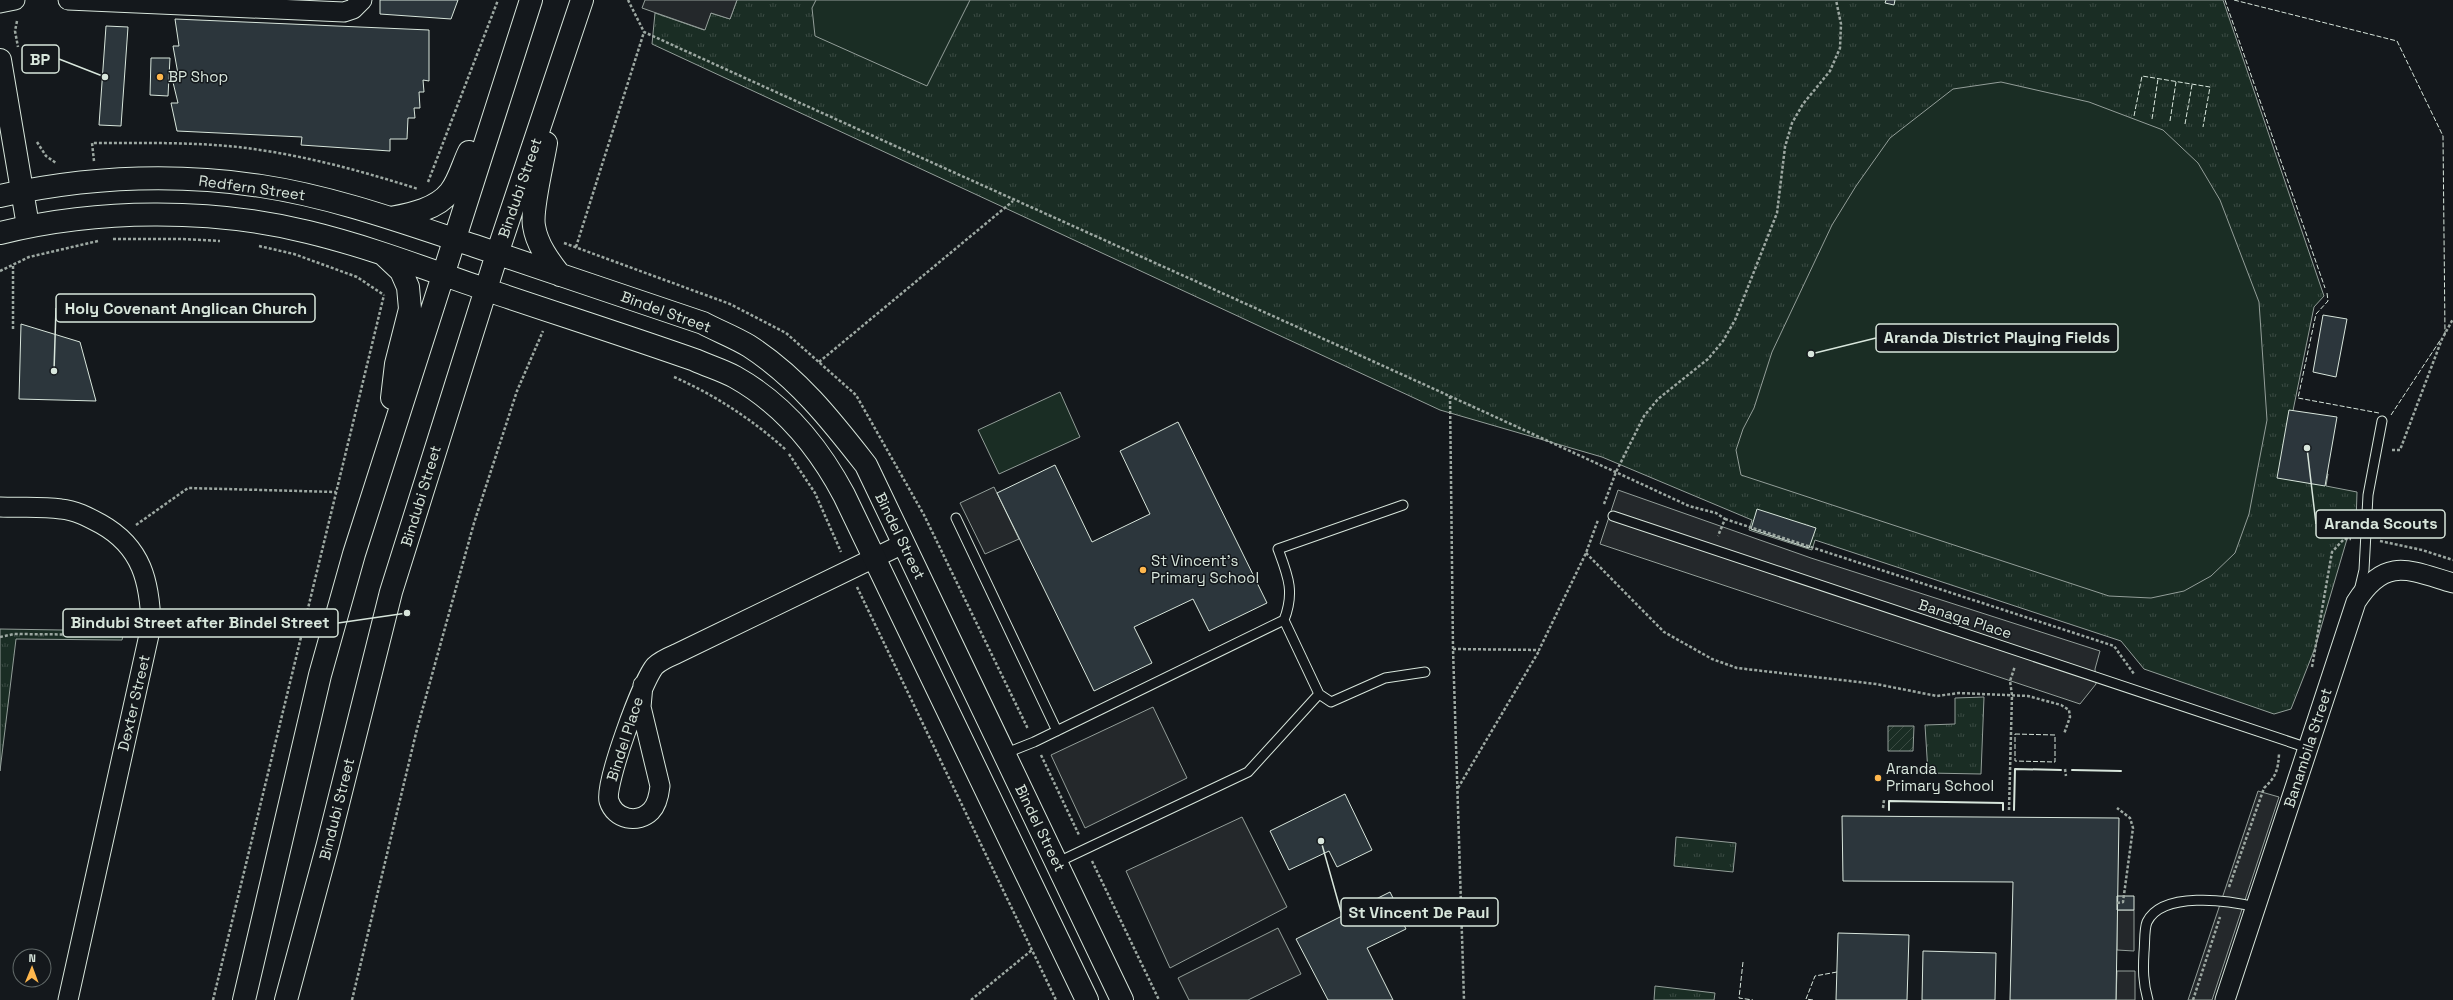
<svg xmlns="http://www.w3.org/2000/svg" width="2453" height="1000" font-family="'Space Grotesk',sans-serif">
<defs>
<pattern id="grass-tufts" width="24" height="20" patternUnits="userSpaceOnUse"><rect width="24" height="20" fill="#1a2d24"/><path d="M3 7l-1-3M5 7V3M7 7l1-3M15 17l-1-3M17 17v-4M19 17l1-3" fill="none" stroke="#3b4b43"/></pattern>
<pattern id="garden-furrows" width="10" height="10" patternUnits="userSpaceOnUse"><rect width="10" height="10" fill="#1a2d24"/><path d="M-1 1l2-2M0 10L10 0M9 11l2-2" fill="none" stroke="#3b4b43"/></pattern>
</defs>
<rect width="100%" height="100%" fill="#14181c"/>
<path fill="url(#grass-tufts)" stroke="#939e99" d="M 737,0 L 2223,0 L 2324,296 L 2314,307 L 2282,465 L 2328,474 L 2326,486 L 2357,492 L 2356,523 L 2352,522 L 2315,648 L 2291,709 L 2274,714 L 2144,669 L 2121,641 L 1815,540 L 1812,550 L 1749,530 L 1752,520 L 1602,457 L 1440,410 L 652,44 L 655,13 L 704,30 L 711,13 L 730,19 Z
M 0,629 L 124,631 L 122,640 L 16,639 L 0,771 Z
M 1984,697 L 1981,774 L 1928,773 L 1925,725 L 1955,724 L 1955,698 Z
M 1676,837 L 1736,843 L 1733,872 L 1674,866 Z
M 1655,986 L 1715,993 L 1714,1000 L 1654,1000 Z"/>
<path fill="url(#garden-furrows)" stroke="#939e99" d="M 1888,726 L 1914,726 L 1913,751 L 1888,751 Z"/>
<path fill="#1a2d24" stroke="#939e99" d="M 816,0 L 970,0 L 927,86 L 815,36 L 812,8 Z
M 2001,82 L 2089,102 L 2163,130 L 2198,163 L 2220,200 L 2259,302 L 2267,420 L 2249,514 L 2235,553 L 2211,576 L 2184,591 L 2151,598 L 2109,596 L 1741,475 L 1736,450 L 1743,429 L 1754,408 L 1772,352 L 1832,225 L 1856,186 L 1890,138 L 1953,89 Z
M 1060,392 L 1080,437 L 999,474 L 978,430 Z"/>
<path fill="#24282b" stroke="#939e99" d="M 645,0 L 737,0 L 730,19 L 711,13 L 705,30 L 642,8 Z
M 994,487 L 1019,539 L 985,554 L 960,503 Z
M 1618,490 L 1811,558 L 2100,651 L 2095,669 L 2096,684 L 2080,704 L 1600,544 Z
M 1153,707 L 1187,778 L 1085,828 L 1051,755 Z
M 2258,791 L 2279,797 L 2212,1000 L 2188,1000 Z
M 1242,817 L 1287,907 L 1170,968 L 1126,871 Z
M 2117,910 L 2134,910 L 2134,951 L 2117,950 Z
M 1278,928 L 1301,974 L 1248,1000 L 1189,1000 L 1178,978 Z
M 2117,971 L 2135,971 L 2135,1000 L 2116,1000 Z"/>
<path fill="#2c363c" stroke="#d8e6dc" d="M 380,0 L 458,0 L 451,19 L 380,14 Z
M 1886,0 L 1895,0 L 1894,5 L 1885,3 Z
M 175,19 L 429,30 L 429,81 L 423,80 L 424,92 L 419,92 L 420,108 L 414,108 L 415,118 L 408,118 L 407,139 L 390,139 L 390,151 L 301,145 L 302,137 L 177,131 L 171,103 L 178,103 L 171,74 L 178,74 L 173,46 L 179,46 Z
M 106,26 L 128,27 L 121,126 L 99,125 Z
M 151,58 L 170,58 L 168,96 L 150,95 Z
M 2323,315 L 2347,319 L 2336,377 L 2313,372 Z
M 21,324 L 80,342 L 96,401 L 19,399 Z
M 2289,410 L 2337,417 L 2325,486 L 2277,478 Z
M 1178,422 L 1267,603 L 1209,631 L 1193,599 L 1134,627 L 1152,663 L 1094,691 L 997,493 L 1055,465 L 1092,542 L 1150,514 L 1120,451 Z
M 1757,509 L 1816,528 L 1809,548 L 1751,529 Z
M 1345,794 L 1372,850 L 1337,867 L 1329,851 L 1289,870 L 1270,831 Z
M 1842,816 L 2119,818 L 2116,1000 L 2010,1000 L 2013,882 L 1843,881 Z
M 1390,892 L 1405,922 L 1403,923 L 1406,929 L 1367,948 L 1393,1000 L 1328,1000 L 1296,939 Z
M 2117,896 L 2134,896 L 2134,910 L 2117,910 Z
M 1838,933 L 1909,935 L 1907,1000 L 1836,1000 Z
M 1923,951 L 1996,953 L 1995,1000 L 1922,1000 Z"/>
<g fill="none" stroke-linecap="round" stroke-linejoin="round">
<g stroke="#d8e6dc" stroke-width="11">
<path id="lane" d="M 1613,516 L 2308,748
M 956,518 L 1057,731
M 2359,591 L 2364,570 L 2368,495 L 2382,421
M 1284,620 C 1295,592 1288,576 1278,549 L 1403,505
M 1319,694 L 1331,702 L 1385,678 L 1425,672
M 1004,754 L 1034,742 L 1284,620 L 1319,694 L 1248,772 L 1056,863
M 2148,1000 C 2143,983 2143,969 2144,952 C 2145,943 2144,929 2147,922 C 2162,891 2228,900 2255,907"/>
</g>
<g stroke="#d8e6dc" stroke-width="21">
<path id="street" d="M 68,0 L 344,12 L 353,9 L 362,0
M 0,3 L 15,0
M 0,507 C 20,508 41,506 61,509 C 75,510 88,517 101,524 C 142,547 150,582 151,626 L 68,1000
M 643,685 L 641,707 L 660,786 C 659,795 657,805 651,811 C 638,824 615,820 609,801 C 604,785 642,681 655,666 C 660,661 669,657 676,654 L 903,544
M 2225,1000 L 2356,602 C 2385,556 2409,570 2453,583"/>
</g>
<g stroke="#d8e6dc" stroke-width="24">
<path id="secondary" d="M 0,60 L 28,226
M 546,143 C 543,162 531,210 534,226 C 537,245 549,261 560,275
M 0,196 C 86,177 174,173 261,186 C 334,197 405,223 475,246 C 551,272 627,297 703,323 C 718,331 734,337 749,346 C 797,377 831,420 866,465 L 1122,1000
M 391,218 C 411,214 437,209 450,192 C 459,181 463,164 469,152
M 0,233 C 97,209 211,208 308,232 C 370,247 429,270 490,291 C 558,314 627,336 695,360 C 708,366 722,370 735,377 C 783,404 819,448 844,495 L 1087,1000
M 384,255 L 401,271 L 408,287 L 410,309 L 396,364 L 392,398
M 244,1000 L 320,675 L 354,554 L 531,0
M 286,1000 L 328,844 L 391,592 L 497,254 L 582,0"/>
</g>
<path stroke="#9da8a2" stroke-width="2.5" stroke-dasharray="3 2" stroke-linecap="butt" d="M 628,0 L 644,32 C 992,191 1342,345 1689,506 L 1716,513 L 1725,519 L 1718,536
M 17,21 L 15,31 L 18,47
M 37,142 L 46,156 L 56,163
M 94,161 L 92,143 C 141,143 190,142 238,147 C 299,154 359,170 418,189
M 428,182 L 498,0
M 113,239 L 183,239 L 220,241
M 564,243 L 730,304 L 786,333 L 856,395 L 924,515 L 1028,729
M 259,246 L 294,254 L 357,277 L 384,295
M 576,247 L 644,32
M 13,266 L 13,331
M 0,271 L 29,257 L 98,241
M 819,362 L 1013,201
M 674,377 C 715,395 753,420 786,450
M 1450,396 L 1453,649 L 1464,1000
M 2392,450 L 2400,450 L 2442,339 L 2453,319
M 789,454 L 815,493 L 841,552
M 1604,504 L 1616,472 L 1644,416 L 1658,399 L 1708,359 L 1723,341 L 1735,320 L 1777,213 L 1785,147 L 1792,123 L 1803,104 L 1830,71 L 1840,48 L 1841,24 L 1836,0
M 1725,519 L 2114,646 L 2134,674
M 136,525 L 188,488 L 336,492
M 2380,541 L 2422,550 L 2453,560
M 1586,553 L 1664,632 L 1712,659 L 1737,668 L 1876,684 L 1937,696 L 1959,693 L 2028,696 L 2061,705 L 2069,710 L 2070,717 L 2064,734
M 857,587 L 1056,1000
M 0,637 L 14,634 L 129,635
M 1453,649 L 1539,650 L 1586,553 L 1598,520
M 2312,667 L 2332,552 L 2344,539 L 2351,539
M 1041,755 L 1079,835
M 2065,769 L 2066,776
M 1458,788 L 1539,651
M 1883,808 L 1884,800
M 2009,810 L 2012,695 L 2010,681 L 2015,666
M 1092,861 L 1159,1000
M 2229,887 L 2264,788 C 2276,777 2278,770 2279,754
M 2117,903 L 2123,902 L 2133,828 L 2130,818 L 2117,808
M 213,1000 L 384,295
M 352,1000 L 417,729 L 474,523 L 517,391 L 543,331
M 971,1000 L 1032,950
M 2193,1000 L 2220,917"/>
<use href="#lane" stroke="#14181c" stroke-width="9"/>
<use href="#street" stroke="#14181c" stroke-width="19"/>
<use href="#secondary" stroke="#14181c" stroke-width="22"/>
<path stroke="#d8e6dc" stroke-width="1" stroke-dasharray="5 2" stroke-linecap="butt" d="M 2225,0 L 2325,288
M 2234,0 L 2397,41 L 2443,136 L 2445,334
M 2134,116 L 2142,76 L 2210,87 L 2203,127
M 2152,119 L 2158,79
M 2170,121 L 2176,82
M 2185,124 L 2192,85
M 2327,293 L 2328,301 L 2316,314 L 2298,398 L 2379,413
M 2391,415 L 2441,339
M 2015,734 L 2055,735 L 2055,762 L 2015,761 Z
M 1743,962 L 1739,998 L 1753,1000
M 1813,1000 L 1806,999 L 1815,976 L 1837,972"/>
<path stroke="#d8e6dc" stroke-width="2" d="M 2072,770 L 2121,771
M 1889,810 L 1889,801 L 2003,803 L 2003,810
M 2014,810 L 2015,769 L 2061,770"/>
</g>
<g fill="#ffb74d" stroke="#14181c" stroke-width="1.5">
<circle cx="160" cy="77" r="4"/>
<circle cx="1143" cy="570" r="4"/>
<circle cx="1878" cy="778" r="4"/>
</g>
<g text-anchor="middle" stroke-width="3" stroke-linejoin="round" paint-order="stroke">
<g font-size="15" fill="#d8e6dc" stroke="#14181c" text-anchor="start">
<text x="168" y="82">BP Shop</text>
<text x="1151" y="566">St Vincent's<tspan x="1151" dy="17">Primary School</tspan></text>
<text x="1886" y="774">Aranda<tspan x="1886" dy="17">Primary School</tspan></text>
</g>
<g font-size="15" fill="#d8e6dc" stroke="#14181c">
<text transform="translate(252 188) rotate(8)" y="5">Redfern Street</text>
<text transform="translate(520 188) rotate(-71)" y="5">Bindubi Street</text>
<text transform="translate(666 312) rotate(20)" y="5">Bindel Street</text>
<text transform="translate(421 496) rotate(-73)" y="5">Bindubi Street</text>
<text transform="translate(900 536) rotate(64)" y="5">Bindel Street</text>
<text transform="translate(1965 619) rotate(18)" y="5">Banaga Place</text>
<text transform="translate(134 703) rotate(-77)" y="5">Dexter Street</text>
<text transform="translate(625 739) rotate(-72)" y="5">Bindel Place</text>
<text transform="translate(2308 748) rotate(-72)" y="5">Banambila Street</text>
<text transform="translate(337 809) rotate(-76)" y="5">Bindubi Street</text>
<text transform="translate(1040 828) rotate(64)" y="5">Bindel Street</text>
</g>
</g>
<path fill="none" stroke="#d8e6dc" stroke-width="1.5" d="M105 77L59 59M54 371L56 308M1811 354L1876 338M2307 448L2316 524M407 613L338 623M1321 841L1341 912"/>
<g fill="#d8e6dc" stroke="#14181c" stroke-width="1.5">
<circle cx="105" cy="77" r="4"/>
<circle cx="54" cy="371" r="4"/>
<circle cx="1811" cy="354" r="4"/>
<circle cx="2307" cy="448" r="4"/>
<circle cx="407" cy="613" r="4"/>
<circle cx="1321" cy="841" r="4"/>
</g>
<g fill="#14181c" stroke="#d8e6dc" stroke-width="1.5">
<rect x="22" y="45" width="37" height="28" rx="4"/>
<rect x="56" y="294" width="259" height="28" rx="4"/>
<rect x="1876" y="324" width="242" height="28" rx="4"/>
<rect x="2316" y="510" width="129" height="28" rx="4"/>
<rect x="63" y="609" width="275" height="28" rx="4"/>
<rect x="1341" y="898" width="157" height="28" rx="4"/>
</g>
<g font-size="16" text-anchor="middle" font-weight="bold" fill="#d8e6dc">
<text x="40" y="65">BP</text>
<text x="186" y="314">Holy Covenant Anglican Church</text>
<text x="1997" y="343">Aranda District Playing Fields</text>
<text x="2381" y="529">Aranda Scouts</text>
<text x="200" y="628">Bindubi Street after Bindel Street</text>
<text x="1419" y="918">St Vincent De Paul</text>
</g>
<g transform="translate(32 968) rotate(1)"><circle r="19" fill="#14181c" stroke="#626a69"/>
<path d="M0-3L7 15L0 10L-7 15Z" fill="#ffb74d"/>
<text y="-6" font-size="11" font-weight="bold" text-anchor="middle" fill="#d8e6dc">N</text>
</g>
</svg>
